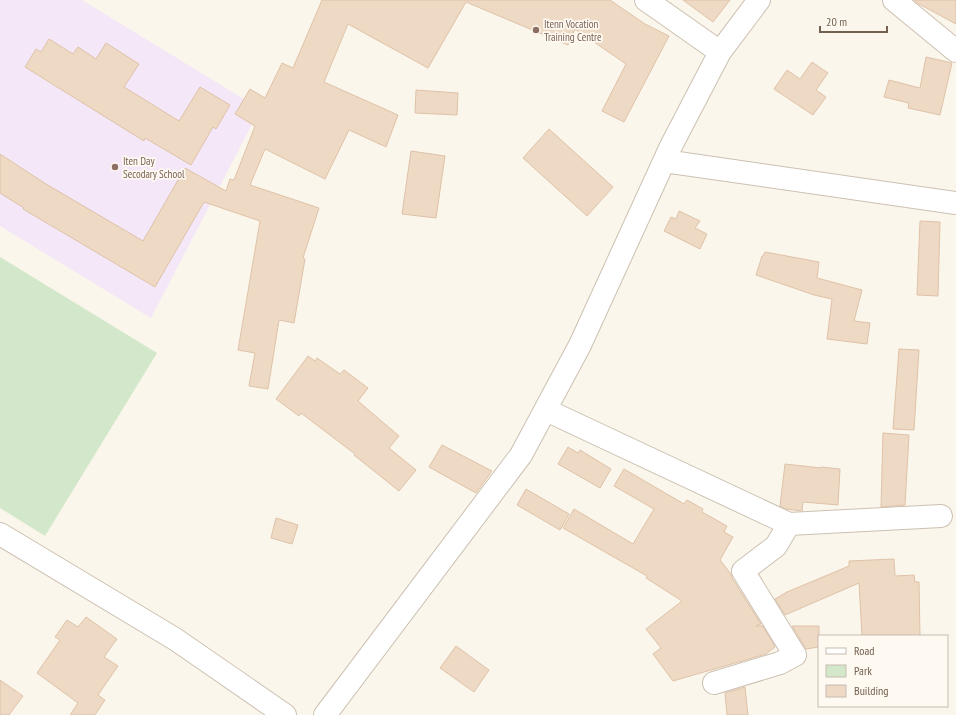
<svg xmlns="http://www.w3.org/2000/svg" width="956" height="715" font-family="'PT Sans Narrow',sans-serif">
<rect width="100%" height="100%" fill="#fbf6eb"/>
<path fill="#f3e7f8" d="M 0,0 L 82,0 L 260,109 L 151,318 L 0,226 Z"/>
<path fill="#d3e8ca" d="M 0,257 L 157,353 L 45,536 L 0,508 Z"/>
<path fill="#eed9c5" stroke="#dfc2a7" d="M 322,0 L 610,0 L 645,24 L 669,36 L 624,122 L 602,111 L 626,64 L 575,29 L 568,45 L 466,2 L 428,68 L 348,24 L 324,82 L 398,115 L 386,147 L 349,130 L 325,179 L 265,149 L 250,185 L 319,208 L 303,258 L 305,259 L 294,323 L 279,320 L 268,389 L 249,386 L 255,353 L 238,350 L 260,221 L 204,202 L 155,287 L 23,209 L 24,208 L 0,193 L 0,154 L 46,184 L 143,241 L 185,168 L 226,191 L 230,179 L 234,180 L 255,126 L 235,114 L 250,89 L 265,98 L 282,63 L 293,68 Z
M 683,0 L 730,0 L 713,22 Z
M 914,0 L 956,0 L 956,24 L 919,4 Z
M 49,39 L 73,54 L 78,47 L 96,59 L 106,43 L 139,64 L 124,87 L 179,121 L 200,87 L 230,105 L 216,129 L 213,127 L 191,165 L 145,138 L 144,141 L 25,67 L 36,49 L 41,52 Z
M 926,57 L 952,63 L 940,115 L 908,108 L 909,103 L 884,97 L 889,80 L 920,88 Z
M 812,62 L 828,73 L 816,90 L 826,97 L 813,115 L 774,89 L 787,70 L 800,79 Z
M 416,90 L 458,93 L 457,115 L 415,113 Z
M 549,129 L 613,187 L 587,216 L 523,158 Z
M 411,151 L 445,156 L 436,218 L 402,214 Z
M 679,211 L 700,221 L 695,228 L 707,234 L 700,249 L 664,231 L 671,217 L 676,219 Z
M 920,221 L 940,222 L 938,296 L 917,295 Z
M 765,252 L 819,262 L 817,278 L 862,290 L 854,321 L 870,323 L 867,344 L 827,339 L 832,299 L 814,295 L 756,275 L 762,256 L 763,256 Z
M 899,349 L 919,350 L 914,430 L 893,429 Z
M 308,356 L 315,361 L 317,358 L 340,374 L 344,370 L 368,388 L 358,401 L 399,436 L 389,448 L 416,470 L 399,491 L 354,455 L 355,454 L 301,413 L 299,416 L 276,399 Z
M 883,433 L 909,435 L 905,505 L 881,507 Z
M 442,445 L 492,471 L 476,493 L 429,467 Z
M 568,447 L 578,453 L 580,450 L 611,469 L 600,488 L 558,464 Z
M 785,464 L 821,468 L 821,467 L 840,469 L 838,505 L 803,502 L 802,511 L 786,509 L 780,506 Z
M 624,469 L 684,504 L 687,500 L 703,509 L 702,512 L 727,526 L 724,532 L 733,537 L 720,560 L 731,574 L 732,578 L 761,624 L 756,626 L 763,626 L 775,647 L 766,654 L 673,681 L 653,654 L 661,648 L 646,629 L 682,601 L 646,578 L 647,576 L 563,528 L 574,509 L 633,544 L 654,509 L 614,486 Z
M 526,489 L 569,514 L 560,530 L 517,505 Z
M 276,518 L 298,525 L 292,544 L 271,538 Z
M 894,559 L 895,576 L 914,575 L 915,582 L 919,582 L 920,636 L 862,636 L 859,583 L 785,615 L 775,599 L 787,592 L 849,566 L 849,561 Z
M 86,617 L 117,639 L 104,657 L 118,666 L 98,695 L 105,700 L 95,715 L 70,715 L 78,703 L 37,673 L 60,640 L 55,637 L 67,620 L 78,627 Z
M 792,626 L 819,626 L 819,647 L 806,649 Z
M 456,646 L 489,670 L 474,692 L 440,668 Z
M 0,680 L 23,696 L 9,715 L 0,715 Z
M 745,687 L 748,715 L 727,715 L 725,693 Z"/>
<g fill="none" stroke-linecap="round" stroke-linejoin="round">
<g stroke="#ccc0b2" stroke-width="24">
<path id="minor" d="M 646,0 L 720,52
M 894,0 L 956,51
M 664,161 L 956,203
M 546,410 L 789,524 L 941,516
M 0,534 L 175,639 L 285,715
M 714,683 L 780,663 L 795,655 L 743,571 L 776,546 L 789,524
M 325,715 L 521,455 L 580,345 L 671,146 L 720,52 L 759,0"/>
</g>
<use href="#minor" stroke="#fff" stroke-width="22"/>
</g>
<g fill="#8d6e63" stroke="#fefaf1" stroke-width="1.5">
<circle cx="536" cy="30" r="4"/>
<circle cx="115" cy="167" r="4"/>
</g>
<g text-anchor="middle" stroke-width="3.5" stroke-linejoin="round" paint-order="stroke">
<g font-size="11" fill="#785e54" stroke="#fefaf1" text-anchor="start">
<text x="544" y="28">Itenn Vocation<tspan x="544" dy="13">Training Centre</tspan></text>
<text x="123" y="165">Iten Day<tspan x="123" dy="13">Secodary School</tspan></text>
</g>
</g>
<rect x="818" y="635" width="130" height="72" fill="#fefaf1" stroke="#c7bcb1"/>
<rect x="826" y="648" width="20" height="6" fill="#ffffff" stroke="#c7bcb1"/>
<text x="854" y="655" font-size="12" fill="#746050">Road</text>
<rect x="826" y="665" width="20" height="12" fill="#d3e8ca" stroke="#c7bcb1"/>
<text x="854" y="675" font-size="12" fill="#746050">Park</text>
<rect x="826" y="685" width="20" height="12" fill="#eed9c5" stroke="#c7bcb1"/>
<text x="854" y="695" font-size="12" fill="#746050">Building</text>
<path d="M820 26v6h67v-6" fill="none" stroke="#746050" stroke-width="2"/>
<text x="826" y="26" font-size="12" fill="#746050" stroke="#fefaf1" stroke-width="3" paint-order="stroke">20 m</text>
</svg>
